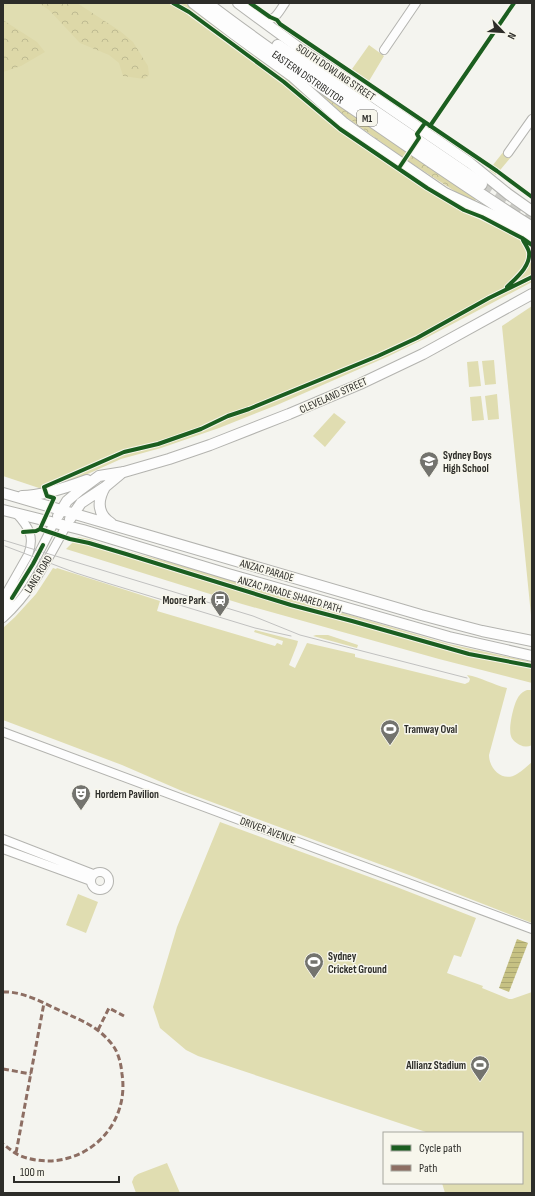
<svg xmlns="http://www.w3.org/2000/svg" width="535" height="1196" font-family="'Sofia Sans Condensed',sans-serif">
<defs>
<pattern id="forest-crowns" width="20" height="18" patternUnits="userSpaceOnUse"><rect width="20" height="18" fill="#ddd8a8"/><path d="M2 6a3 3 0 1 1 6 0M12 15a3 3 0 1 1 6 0" fill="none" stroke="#beba91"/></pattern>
<pattern id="water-rules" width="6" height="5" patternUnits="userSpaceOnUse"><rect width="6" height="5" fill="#c6c183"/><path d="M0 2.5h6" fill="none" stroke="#aaa671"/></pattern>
</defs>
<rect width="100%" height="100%" fill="#f4f4ef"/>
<path fill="#e0ddb1" d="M 3,3 L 185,3 L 302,90 L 337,125 L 433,190 L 460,206 L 468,214 L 496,227 L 532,246 L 532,282 L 426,338 L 389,356 L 277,405 L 219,428 L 161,448 L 121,459 L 81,477 L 60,495 L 3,476 Z
M 369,45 L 384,56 L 369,81 L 352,69 Z
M 504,151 L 511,157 L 496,175 L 489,170 Z
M 532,306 L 532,625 L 502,326 Z
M 494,360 L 496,384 L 485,385 L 482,361 Z
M 478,361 L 481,386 L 469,387 L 467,362 Z
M 497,394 L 499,419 L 488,420 L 485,396 Z
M 481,396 L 484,420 L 472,421 L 470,397 Z
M 334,413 L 346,422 L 325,447 L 313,436 Z
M 78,537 L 89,539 L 111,547 L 169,562 L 449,644 L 532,662 L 532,683 L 439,659 L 242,604 L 66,549 Z
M 53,568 L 56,569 L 57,568 L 160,601 L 157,611 L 275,646 L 277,643 L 282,645 L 283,641 L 254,632 L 255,630 L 298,641 L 297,645 L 289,665 L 295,668 L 307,643 L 355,654 L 355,657 L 465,684 L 469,682 L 470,679 L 467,675 C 481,677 493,685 507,688 L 489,755 C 489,769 503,783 517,774 C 522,771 527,766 532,762 L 532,923 L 409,875 L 182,791 L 122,765 L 3,720 L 3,628 L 15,617 L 36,594 Z
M 316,635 L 328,635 L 358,645 L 357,648 L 313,636 Z
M 527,690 L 532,690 L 532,745 C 528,747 524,747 520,745 C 516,743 512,740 511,736 C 508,728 514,702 519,696 C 521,693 524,691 527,690 Z
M 220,822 L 394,886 L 476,918 L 461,957 L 454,955 L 447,973 L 483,986 L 482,988 L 509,999 L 512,999 L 532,992 L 532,1193 L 445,1193 L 442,1183 L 522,1183 L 522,1133 L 429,1133 L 198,1056 L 186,1050 L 160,1028 L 153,1007 L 177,927 Z
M 78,894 L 98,902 L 86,933 L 66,925 Z
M 167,1163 L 180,1193 L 136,1193 L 132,1182 L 134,1177 L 138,1174 Z"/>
<path fill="url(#forest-crowns)" d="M 39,3 L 77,3 L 120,31 L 133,42 L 148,66 L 149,75 L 144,79 L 123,76 L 119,63 L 109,55 L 80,43 L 49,10 Z
M 3,20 L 37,42 L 45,52 L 21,66 L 3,72 Z
M 313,87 L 476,198 L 475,202 L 456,192 L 405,159 L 346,117 Z"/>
<path fill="url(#water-rules)" d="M 517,939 L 528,943 L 509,992 L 499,988 Z"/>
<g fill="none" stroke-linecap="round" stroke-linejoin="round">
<path stroke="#ccccc7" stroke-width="12" stroke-dasharray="12 6" stroke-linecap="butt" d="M 481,184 L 532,218"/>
<g stroke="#b3b3af" stroke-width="10">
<path id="minor" d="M 261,20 C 276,21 277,14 285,3
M 384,50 L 416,3
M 508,153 L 532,119
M 3,599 L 28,555 C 35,537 29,527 16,513
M 3,608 C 25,583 39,553 54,523
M 3,618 C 31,593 48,559 66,526
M 3,732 L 532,929
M 3,839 L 93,874
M 3,849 L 91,881
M91 881a9 9 0 1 1 18 0a9 9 0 1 1-18 0Z"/>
</g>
<g stroke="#b3b3af" stroke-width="12">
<path id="major" d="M 193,3 L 235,35 L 293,77 L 343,122 L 368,140 L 445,193 L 499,218 L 532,237
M 238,3 L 302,50 L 359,87 L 470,163 L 508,194 L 532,211
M 105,487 C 97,501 97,514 111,523
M 3,493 L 421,615 L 482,631 L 532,641
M 22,496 C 42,496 68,487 87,480
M 3,510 L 83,530 L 228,574 L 449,637 L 532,656
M 58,516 L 67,501 L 80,490 L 99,476 L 124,472 L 169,459 L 210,445 L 289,414 L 360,384 L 423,354 L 532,294
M 70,519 L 81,503 L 105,487 L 123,472"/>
</g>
<g stroke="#b3b3af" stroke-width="14">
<g id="highway">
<path id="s1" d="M 206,3 C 258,43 311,79 365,116 C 420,154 475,192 532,228"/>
<path d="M 278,46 L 481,184"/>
</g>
</g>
<use href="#minor" stroke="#fdfdfd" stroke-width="8"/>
<use href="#major" stroke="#fdfdfd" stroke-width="10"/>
<use href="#highway" stroke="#fdfdfd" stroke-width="12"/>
<path stroke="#c1c1c0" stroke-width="1" d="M 3,540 L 253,616 L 300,635 L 467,678
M 5,546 L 76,573 L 107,583 L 255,628 L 291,636"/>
<path stroke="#8d6e63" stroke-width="3" stroke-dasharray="6 3" stroke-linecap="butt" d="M 3,992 C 24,991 45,1004 63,1012 C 82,1021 97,1026 111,1043 C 118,1051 121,1063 122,1074 C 129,1119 96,1159 50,1161 C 39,1161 25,1159 15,1153 C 11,1150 7,1147 3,1144
M 98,1030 L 109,1008 L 124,1016
M 3,1069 L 31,1074
M 16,1153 L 44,1003"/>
<g stroke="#f7f6ec" stroke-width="6">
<path id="cycleway" d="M 173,3 L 189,12 L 284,82 L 340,129 L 427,188 L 464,210 L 482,217 L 522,238 L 532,245
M 250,3 L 270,17 L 277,20 L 280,24 L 497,171 L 532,197
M 430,126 L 514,3
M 399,168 L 419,138 L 417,134 L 425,123
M 507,287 C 516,278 531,266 529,252 C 528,248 525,244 523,240
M 40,529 L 70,539 L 89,543 L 126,554 L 291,605 L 352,621 L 469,654 L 532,666
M 23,532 L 36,531 L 40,529 L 54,498 L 47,496 L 44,487 L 124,452 L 158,444 L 201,429 L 228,416 L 249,409 L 378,356 L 417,338 L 489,298 L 532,277
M 12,598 L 33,564 L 43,545"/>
</g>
<use href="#cycleway" stroke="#1b5e20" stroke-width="4"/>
</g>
<defs>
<g id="school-pin" transform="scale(1)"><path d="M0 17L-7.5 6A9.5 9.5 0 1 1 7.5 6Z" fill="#73736e" stroke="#f7f6ec"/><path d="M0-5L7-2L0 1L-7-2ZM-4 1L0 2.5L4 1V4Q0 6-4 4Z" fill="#fff"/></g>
<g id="station-pin" transform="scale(1)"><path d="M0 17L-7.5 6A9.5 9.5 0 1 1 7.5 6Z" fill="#73736e" stroke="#f7f6ec"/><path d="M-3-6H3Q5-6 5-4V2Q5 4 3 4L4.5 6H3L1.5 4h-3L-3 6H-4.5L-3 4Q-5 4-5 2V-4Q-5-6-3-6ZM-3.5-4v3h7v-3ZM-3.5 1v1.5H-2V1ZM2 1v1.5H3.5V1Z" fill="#fff"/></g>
<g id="stadium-pin" transform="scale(1)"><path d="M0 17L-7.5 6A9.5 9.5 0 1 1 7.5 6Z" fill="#73736e" stroke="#f7f6ec"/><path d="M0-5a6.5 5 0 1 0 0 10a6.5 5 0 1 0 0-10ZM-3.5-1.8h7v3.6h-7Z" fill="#fff"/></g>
<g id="theatre-pin" transform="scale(1)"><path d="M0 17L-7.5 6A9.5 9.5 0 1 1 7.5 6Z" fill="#73736e" stroke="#f7f6ec"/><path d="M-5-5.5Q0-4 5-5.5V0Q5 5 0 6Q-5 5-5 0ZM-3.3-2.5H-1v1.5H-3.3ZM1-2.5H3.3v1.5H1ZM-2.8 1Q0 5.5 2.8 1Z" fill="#fff"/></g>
</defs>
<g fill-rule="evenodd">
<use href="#school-pin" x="429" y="461"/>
<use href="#station-pin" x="220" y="600"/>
<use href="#stadium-pin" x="390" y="729"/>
<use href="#theatre-pin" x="81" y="794"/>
<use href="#stadium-pin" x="314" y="962"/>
<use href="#stadium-pin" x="480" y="1065"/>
</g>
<g text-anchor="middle" stroke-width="3" stroke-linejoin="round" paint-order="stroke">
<rect fill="#f7f6ec" stroke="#6a6964" stroke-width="1" x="357" y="110" width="20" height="16" rx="3"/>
<g font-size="10" font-weight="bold" fill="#2d2d29">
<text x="367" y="122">M1</text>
</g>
<g font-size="11" fill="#2d2d29" stroke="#f7f6ec">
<text transform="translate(336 72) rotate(34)" y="4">SOUTH DOWLING STREET</text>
<text dy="4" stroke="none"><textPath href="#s1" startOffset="126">EASTERN DISTRIBUTOR</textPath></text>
<text transform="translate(333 395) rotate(-24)" y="4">CLEVELAND STREET</text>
<text transform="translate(267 570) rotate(16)" y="4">ANZAC PARADE</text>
<text transform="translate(38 574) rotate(-58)" y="4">LANG ROAD</text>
<text transform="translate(290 594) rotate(16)" y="4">ANZAC PARADE SHARED PATH</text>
<text transform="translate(268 830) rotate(20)" y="4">DRIVER AVENUE</text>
</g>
<g font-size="11" font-weight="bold" fill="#2d2d29" stroke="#f7f6ec" text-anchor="start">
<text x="443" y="459">Sydney Boys<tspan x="443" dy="13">High School</tspan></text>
<text x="206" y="604" text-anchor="end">Moore Park</text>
<text x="404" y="733">Tramway Oval</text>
<text x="95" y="798">Hordern Pavilion</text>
<text x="328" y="960">Sydney<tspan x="328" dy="13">Cricket Ground</tspan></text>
<text x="466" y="1069" text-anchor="end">Allianz Stadium</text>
</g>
</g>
<rect width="535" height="1196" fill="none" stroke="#2d2d29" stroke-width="8"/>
<rect x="383" y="1132" width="140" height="52" fill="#f7f6ec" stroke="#a6a69e"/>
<rect x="391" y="1145" width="20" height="6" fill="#1b5e20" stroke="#a6a69e"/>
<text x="419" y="1152" font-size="12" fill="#2d2d29">Cycle path</text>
<rect x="391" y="1165" width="20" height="6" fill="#8d6e63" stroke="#a6a69e"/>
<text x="419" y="1172" font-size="12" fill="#2d2d29">Path</text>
<g transform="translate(503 32) rotate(115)" stroke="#f7f6ec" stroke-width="3" paint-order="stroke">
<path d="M0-3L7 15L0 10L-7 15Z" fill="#2d2d29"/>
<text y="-6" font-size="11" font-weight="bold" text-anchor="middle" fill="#2d2d29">N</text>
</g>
<path d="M14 1176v6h105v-6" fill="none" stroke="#2d2d29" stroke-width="2"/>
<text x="20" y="1176" font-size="12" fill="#2d2d29" stroke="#f7f6ec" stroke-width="3" paint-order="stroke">100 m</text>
</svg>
